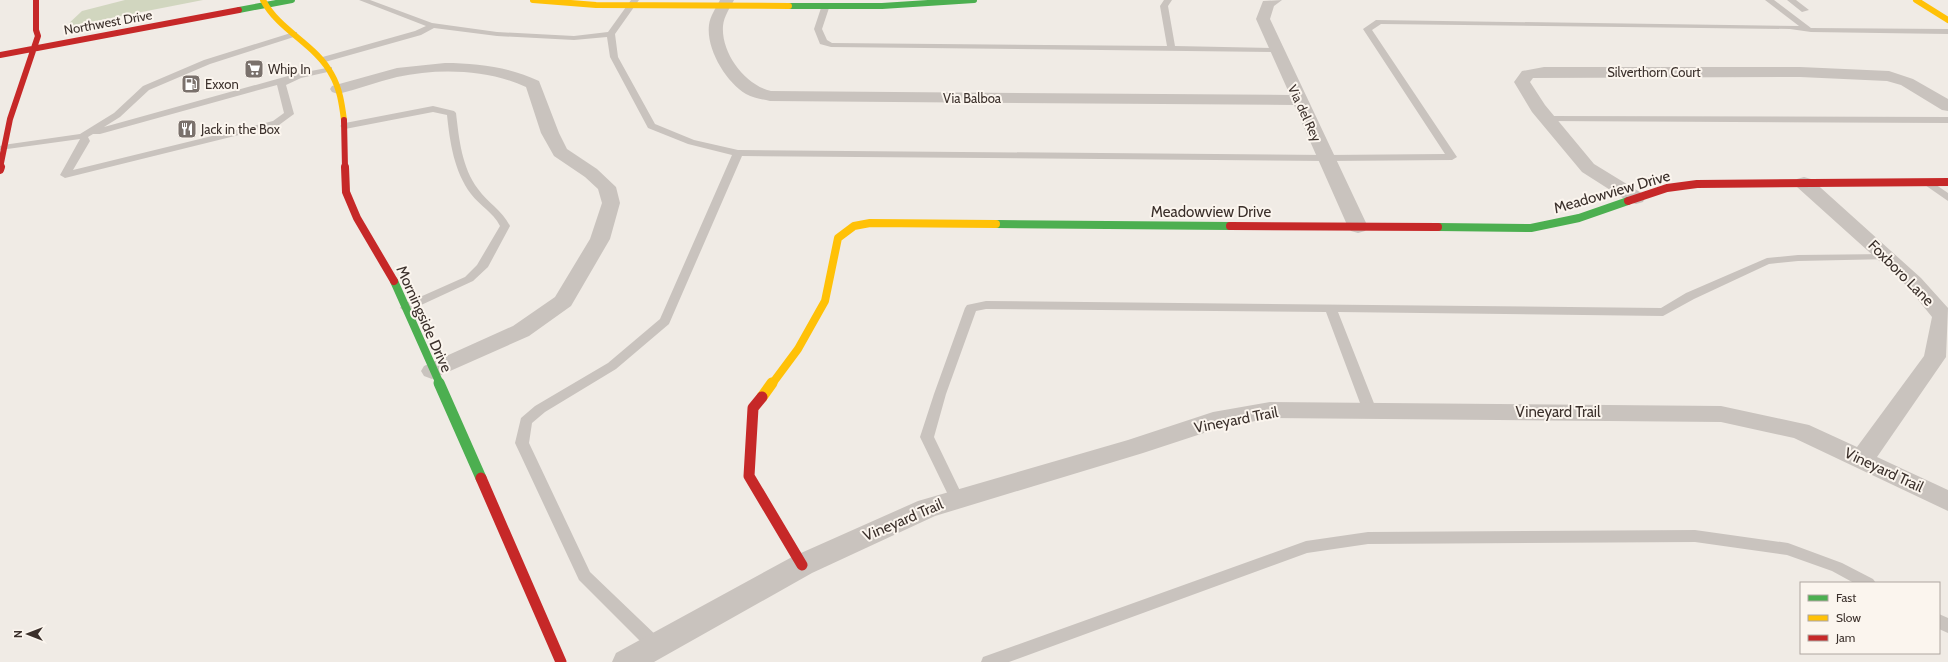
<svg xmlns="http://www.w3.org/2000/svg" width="1948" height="662" font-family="Cabin,sans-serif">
<rect width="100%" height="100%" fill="#f0ebe5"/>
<path fill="#d1d6bf" d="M 125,0 L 203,0 L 65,27 L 82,11 Z"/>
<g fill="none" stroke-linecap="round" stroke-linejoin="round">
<path fill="#c9c3be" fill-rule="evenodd" d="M 359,0 L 370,0 L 432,23 L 497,32 L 574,36 L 608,32 L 631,0 L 639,0 L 615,34 L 618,57 L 655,124 L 694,140 L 738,150 L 1326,155 L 1445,154 L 1363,29 L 1376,20 L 1799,26 L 1765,0 L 1774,0 L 1811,28 L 1946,29 L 1948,29 L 1948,34 L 1811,32 L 1790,29 L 1381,24 L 1372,30 L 1457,157 L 1452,160 L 1326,161 L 742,156 L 669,324 L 616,369 L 545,412 L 532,423 L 529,443 L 590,572 L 661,640 L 663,645 L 661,650 L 655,652 L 649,650 L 579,580 L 515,443 L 521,418 L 535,406 L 608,363 L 660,319 L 732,155 L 688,144 L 648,128 L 610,57 L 607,37 L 574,40 L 497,36 L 434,28 L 421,35 L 325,62 L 319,62 L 319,58 L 415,31 L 426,26 Z
M 1164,0 L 1172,0 L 1168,6 L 1175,46 L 1277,48 L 1281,50 L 1277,52 L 831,47 L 820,44 L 814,29 L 822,5 L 826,3 L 830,5 L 822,29 L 827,40 L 832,43 L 1167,46 L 1160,6 Z
M 1787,0 L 1796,0 L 1809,10 L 1802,12 Z
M 294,32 L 297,32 L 297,36 L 210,64 L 149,90 L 120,117 L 104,127 L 295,74 L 332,67 L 332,71 L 301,78 L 286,85 L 294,114 L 279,125 L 65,178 L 60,175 L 80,139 L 0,150 L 0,146 L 3,145 L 80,134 L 114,113 L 143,86 L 204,60 ZM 277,85 L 284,113 L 273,121 L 73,170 L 90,141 L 88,137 L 93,134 L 100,134 Z
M 433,106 L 454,111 L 456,113 C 459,139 462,168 478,189 C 488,203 502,210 510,226 L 488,267 L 473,281 L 406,312 L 400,308 L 402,305 L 465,277 L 477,265 L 500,226 C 493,212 480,206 471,194 C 454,171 450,143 447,115 L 433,112 L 345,129 L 340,126 L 345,123 Z
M 1548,116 L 1948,117 L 1948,123 L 1545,121 L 1543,119 Z
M 1929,180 L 1948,193 L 1948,201 L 1925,185 L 1924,183 L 1925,181 Z
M 1887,254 L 1893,257 L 1891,259 L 1798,261 L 1769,264 L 1694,299 L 1663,316 L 1338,312 L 1377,411 L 1375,414 L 1365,414 L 1363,411 L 1326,312 L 986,309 L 976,311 L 946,394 L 934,437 L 964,499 L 962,503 L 957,504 L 952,503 L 920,437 L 934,394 L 965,308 L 967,305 L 986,301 L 1661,308 L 1686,293 L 1767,258 L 1798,255 Z
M 1695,530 L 1788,543 L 1842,563 L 1873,579 L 1876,583 L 1854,583 L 1832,571 L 1787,555 L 1695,542 L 1368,544 L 1307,553 L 1009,662 L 981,662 L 983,657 L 1306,541 L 1368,532 Z
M 1939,614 L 1948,618 L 1948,633 L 1939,629 Z"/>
<path fill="#c9c3be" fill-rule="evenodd" d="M 720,0 L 734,0 C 730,8 724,16 723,26 C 721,53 745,85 771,91 L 1290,95 L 1256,19 L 1263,1 L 1282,0 L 1274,6 L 1270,19 L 1368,227 L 1365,231 L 1358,233 L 1351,231 L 1348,227 L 1294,105 L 770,101 C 762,99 753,98 746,94 C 726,82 706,49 709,25 C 710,16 716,8 720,0 Z
M 445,63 C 477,63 509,67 539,81 L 559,133 L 567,149 L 597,169 L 616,187 L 620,203 L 610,239 L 571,306 L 529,336 L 432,379 L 424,376 L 421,371 L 424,366 L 513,326 L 555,297 L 590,239 L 602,203 L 598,189 L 585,177 L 554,156 L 541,133 L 526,87 C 487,69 438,68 397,77 C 377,82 358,89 338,94 L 332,92 L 330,89 L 332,86 L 397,68 Z
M 1544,67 L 1800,67 L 1889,71 L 1913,79 L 1948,99 L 1948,111 L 1942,110 L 1901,85 L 1887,81 L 1800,77 L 1533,78 L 1530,82 L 1545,105 L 1594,164 L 1643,194 L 1645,198 L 1643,202 L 1636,204 L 1629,202 L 1582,172 L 1532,112 L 1514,82 L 1522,71 Z
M 1804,177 L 1811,179 L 1921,278 L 1948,308 L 1946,357 L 1877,457 L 1948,490 L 1948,511 L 1794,438 L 1721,422 L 1270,418 L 1216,429 L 1143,453 L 935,516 L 812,573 L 654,662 L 612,662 L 616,653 L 792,557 L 918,501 L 1128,440 L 1213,412 L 1270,402 L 1721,406 L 1809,425 L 1857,447 L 1924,356 L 1932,317 L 1907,286 L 1797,187 L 1795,183 L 1797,179 Z"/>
<path stroke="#4caf50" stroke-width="6" d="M 789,6 L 882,6 L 974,0
M 239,10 L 292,0"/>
<path stroke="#4caf50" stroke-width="8" d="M 996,224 L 1230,226
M 1438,227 L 1531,228 L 1579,218 L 1628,201
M 394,281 L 440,384"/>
<path stroke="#4caf50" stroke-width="11" d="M 439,383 L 481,478"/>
<path stroke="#ffc107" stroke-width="6" d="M 263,0 C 279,31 316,44 332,75 C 340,89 342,105 344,120
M 533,0 L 596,5 L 789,6
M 1916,0 L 1948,20"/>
<path stroke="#ffc107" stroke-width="8" d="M 772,384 L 798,349 L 825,301 L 838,238 L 854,226 L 870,223 L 996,224"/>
<path stroke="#ffc107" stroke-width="11" d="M 762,397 L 772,383"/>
<path stroke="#c62828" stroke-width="6" d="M 0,55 L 239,10
M 344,120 L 345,168
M 0,168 L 10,119 L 38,36 L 36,30 L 36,0"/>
<path stroke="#c62828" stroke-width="8" d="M 345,167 L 346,192 L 357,218 L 394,281
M 0,170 L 1,167
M 1628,201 L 1667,188 L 1697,184 L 1948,182
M 1230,226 L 1438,227"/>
<path stroke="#c62828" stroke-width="11" d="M 762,397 L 753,408 L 749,476 L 802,565
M 481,478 L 561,662"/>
</g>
<defs>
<g id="supermarket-square" transform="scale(1)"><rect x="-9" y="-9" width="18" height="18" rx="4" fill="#7a716c" stroke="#fbf5ee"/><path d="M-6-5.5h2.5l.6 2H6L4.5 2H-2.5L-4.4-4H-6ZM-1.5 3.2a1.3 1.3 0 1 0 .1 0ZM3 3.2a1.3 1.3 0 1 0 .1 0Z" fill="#fff"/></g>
<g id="fuel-square" transform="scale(1)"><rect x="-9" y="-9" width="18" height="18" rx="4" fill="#7a716c" stroke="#fbf5ee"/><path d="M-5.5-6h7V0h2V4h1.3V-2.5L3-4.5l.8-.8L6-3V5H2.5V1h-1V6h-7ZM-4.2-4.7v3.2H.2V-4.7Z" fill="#fff"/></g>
<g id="restaurant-square" transform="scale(1)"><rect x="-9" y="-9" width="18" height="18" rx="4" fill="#7a716c" stroke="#fbf5ee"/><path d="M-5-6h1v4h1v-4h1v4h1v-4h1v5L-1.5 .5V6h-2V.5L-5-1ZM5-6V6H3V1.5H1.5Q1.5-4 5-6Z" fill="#fff"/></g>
</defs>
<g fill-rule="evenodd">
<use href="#supermarket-square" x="254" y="69"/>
<use href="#fuel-square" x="191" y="84"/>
<use href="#restaurant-square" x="187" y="129"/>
</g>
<g text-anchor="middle" stroke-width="4" stroke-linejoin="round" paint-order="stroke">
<g font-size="13" fill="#3b302b" stroke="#fbf5ee">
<text transform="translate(108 22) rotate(-10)" y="5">Northwest Drive</text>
<text x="1654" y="77">Silverthorn Court</text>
<text x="972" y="103">Via Balboa</text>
<text transform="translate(1305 113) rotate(65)" y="5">Via del Rey</text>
</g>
<g font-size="13" fill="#3b302b" stroke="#fbf5ee" text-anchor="start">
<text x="268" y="74">Whip In</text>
<text x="205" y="89">Exxon</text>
<text x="201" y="134">Jack in the Box</text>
</g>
<g font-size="15" fill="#3b302b" stroke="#fbf5ee">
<text transform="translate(1612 192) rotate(-16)" y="5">Meadowview Drive</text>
<text x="1211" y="217">Meadowview Drive</text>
<text transform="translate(1901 273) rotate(45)" y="5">Foxboro Lane</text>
<text transform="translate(424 319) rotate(66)" y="5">Morningside Drive</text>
<text x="1558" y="417">Vineyard Trail</text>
<text transform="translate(1236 420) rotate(-11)" y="5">Vineyard Trail</text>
<text transform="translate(1884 470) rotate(25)" y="5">Vineyard Trail</text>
<text transform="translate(903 520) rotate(-23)" y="5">Vineyard Trail</text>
</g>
</g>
<rect x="1800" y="582" width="140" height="72" fill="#fbf5ee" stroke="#aea6a0"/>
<rect x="1808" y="595" width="20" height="6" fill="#4caf50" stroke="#aea6a0"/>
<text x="1836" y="602" font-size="12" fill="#3b302b">Fast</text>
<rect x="1808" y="615" width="20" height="6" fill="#ffc107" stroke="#aea6a0"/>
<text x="1836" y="622" font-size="12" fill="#3b302b">Slow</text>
<rect x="1808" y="635" width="20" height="6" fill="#c62828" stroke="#aea6a0"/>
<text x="1836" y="642" font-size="12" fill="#3b302b">Jam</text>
<g transform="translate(28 634) rotate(270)" stroke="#fbf5ee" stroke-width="3" paint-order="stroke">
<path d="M0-3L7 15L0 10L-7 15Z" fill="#3b302b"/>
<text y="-6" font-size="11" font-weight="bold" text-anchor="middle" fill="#3b302b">N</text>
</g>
</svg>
